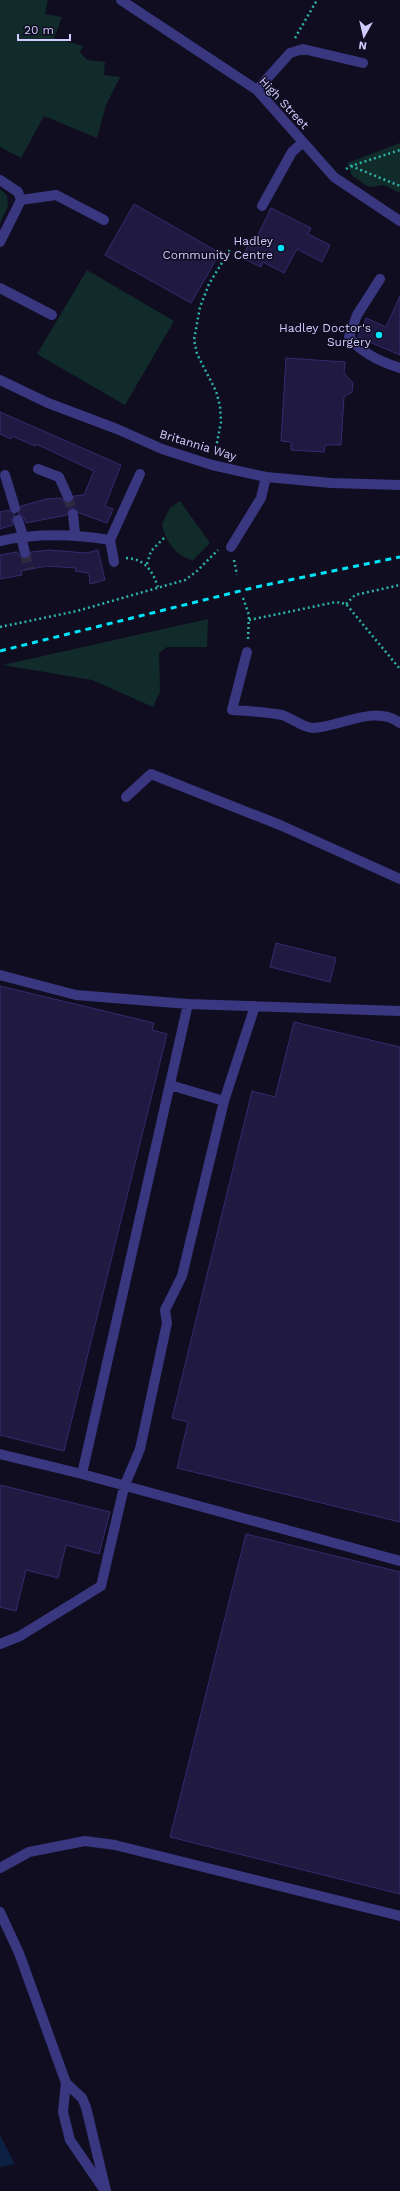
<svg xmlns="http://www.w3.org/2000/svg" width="400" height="2191" font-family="'Work Sans',sans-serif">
<rect width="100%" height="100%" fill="#100d21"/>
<path fill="#102b29" d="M 0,0 L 48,0 L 45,14 L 62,17 L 54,38 L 83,46 L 80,52 L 87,60 L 105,62 L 104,75 L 120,77 L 106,105 L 97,138 L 44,116 L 21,158 L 0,147 Z
M 400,143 L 400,193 L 384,185 L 369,187 L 352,176 L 347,163 Z
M 0,189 L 7,195 L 8,206 L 0,223 Z
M 87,270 L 174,321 L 125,405 L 37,354 Z
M 180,501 L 210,543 L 193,560 C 176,557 165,540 162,524 L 170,508 Z
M 208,619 L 207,647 L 167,647 L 159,653 L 160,692 L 153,707 L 92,680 L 3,665 Z"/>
<path fill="#0b2042" d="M 0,2135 L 15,2164 L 0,2167 Z"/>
<path fill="#201942" stroke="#362a6e" d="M 134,204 L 220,253 L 191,303 L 105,255 Z
M 271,208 L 311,228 L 308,234 L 330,245 L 322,262 L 297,249 L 284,273 L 263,262 L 261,267 L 242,258 L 252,237 L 256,239 Z
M 400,296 L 400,355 L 358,337 L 366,318 L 386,327 Z
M 286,358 L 345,362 L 344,373 L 353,383 L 352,392 L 344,397 L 341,445 L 325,445 L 324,452 L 291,450 L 291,442 L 281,441 Z
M 0,412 L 121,465 L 105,506 L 113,509 L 107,523 L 79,513 L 73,508 L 69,509 L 67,515 L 26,523 L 23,516 L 18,514 L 21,506 L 46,499 L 61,498 L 65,502 L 71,503 L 74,496 L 84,495 L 94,471 L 36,444 L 35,446 L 12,436 L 11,439 L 0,434 Z
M 9,510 L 15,514 L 12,519 L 13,525 L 0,529 L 0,512 Z
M 49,550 L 86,553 L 98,550 L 105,580 L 90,584 L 89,573 L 75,571 L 76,568 L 47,566 L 21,571 L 22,575 L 0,579 L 0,555 L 17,552 L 21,558 L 26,559 L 30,557 L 31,552 Z
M 276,943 L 336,958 L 330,982 L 270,967 Z
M 0,986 L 154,1023 L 152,1030 L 167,1034 L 64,1451 L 0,1435 Z
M 294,1022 L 400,1047 L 400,1522 L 177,1468 L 188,1422 L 172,1418 L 252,1091 L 275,1097 Z
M 0,1485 L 110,1512 L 99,1554 L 66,1545 L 58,1578 L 26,1570 L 16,1611 L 0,1607 Z
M 246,1534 L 400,1572 L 400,1894 L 170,1837 Z"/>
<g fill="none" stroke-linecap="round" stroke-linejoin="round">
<path stroke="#2d2a42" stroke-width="10" stroke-dasharray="10 5" stroke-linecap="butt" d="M 68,497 L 73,514
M 25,553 L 29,569"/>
<path stroke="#2db3a8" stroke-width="2.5" stroke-dasharray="2 3" stroke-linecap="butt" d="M 295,38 L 317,0
M 351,166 L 400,186
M 346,169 L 351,166 L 400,150
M 215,453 L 221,422 L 220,406 L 216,391 L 197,354 L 194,340 L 200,307 L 209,284 L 231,248
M 126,558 C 145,559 152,570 158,587
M 234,560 L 237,575
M 147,564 L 151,551 L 164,538
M 243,598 L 249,615 L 248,639
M 346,604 L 355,595 L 400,585
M 249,620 L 336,602 L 346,604 L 400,669
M 0,627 L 77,611 L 185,580 L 197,571 L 218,550"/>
<path stroke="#383780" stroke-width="10" d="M 121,0 L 257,90 L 334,177 L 400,221
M 257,90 L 290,53 L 303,49 L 363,63
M 0,180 L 18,192 L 21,200 L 0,242
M 21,200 L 56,195 L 104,220
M 262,206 L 292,152 L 303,142
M 380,279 L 357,315 L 349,337 C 361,353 381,362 400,368
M 0,288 L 52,315
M 0,380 L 48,403 L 117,429 L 162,449 L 212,465 L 266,477 L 331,483 L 400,485
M 38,469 L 59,477 L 68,497
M 5,475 L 15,508
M 73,514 L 75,534
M 18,520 L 23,536
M 21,536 L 25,553
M 0,541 C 37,533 73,534 110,540
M 231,547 L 261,498 L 266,477
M 114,562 L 110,540 L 140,474
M 247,652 L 232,710 C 249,711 265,712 282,715 C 292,718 303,728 313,728 C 340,727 375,704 400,723
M 126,797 L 151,774 L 280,825 L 400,879
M 0,975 L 76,995 L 188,1004 L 400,1011
M 224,1101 L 255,1006
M 0,1454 L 82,1474 L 400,1561
M 82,1474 L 188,1004
M 0,1644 L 20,1636 L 101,1586 L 124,1487 L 140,1449 L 167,1323 L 165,1310 L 182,1276 L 224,1101 L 170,1085
M 0,1868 L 29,1852 L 85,1841 L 115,1845 L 400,1916
M 0,1912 L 19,1953 L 66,2083
M 105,2191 L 70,2140 L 63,2112 L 66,2083 L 82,2098 L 86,2107 L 106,2191"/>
<path stroke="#00e4f7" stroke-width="3" stroke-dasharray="6 5" stroke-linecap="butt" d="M 0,651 L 256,587 L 400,557"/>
</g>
<g fill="#00e4f7" stroke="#100d21" stroke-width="1.5">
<circle cx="281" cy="248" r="4"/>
<circle cx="379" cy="335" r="4"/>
</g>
<g text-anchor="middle" stroke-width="3" stroke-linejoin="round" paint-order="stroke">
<g font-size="12" fill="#d1ccff" stroke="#100d21">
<text transform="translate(284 103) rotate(47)" y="4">High Street</text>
<text transform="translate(198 445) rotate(17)" y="4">Britannia Way</text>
</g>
<g font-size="12" fill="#d1ccff" stroke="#100d21" text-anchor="end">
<text x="273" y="245">Hadley<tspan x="273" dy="14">Community Centre</tspan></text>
<text x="371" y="332">Hadley Doctor's<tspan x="371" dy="14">Surgery</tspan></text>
</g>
</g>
<g transform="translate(364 36) rotate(188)" stroke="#100d21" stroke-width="3" paint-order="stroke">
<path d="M0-3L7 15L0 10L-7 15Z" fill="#d1ccff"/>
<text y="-6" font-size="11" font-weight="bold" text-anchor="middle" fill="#d1ccff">N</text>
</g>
<path d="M18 34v6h52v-6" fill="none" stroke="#d1ccff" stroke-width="2"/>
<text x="24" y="34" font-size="12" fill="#d1ccff" stroke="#100d21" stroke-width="3" paint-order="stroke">20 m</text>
</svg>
